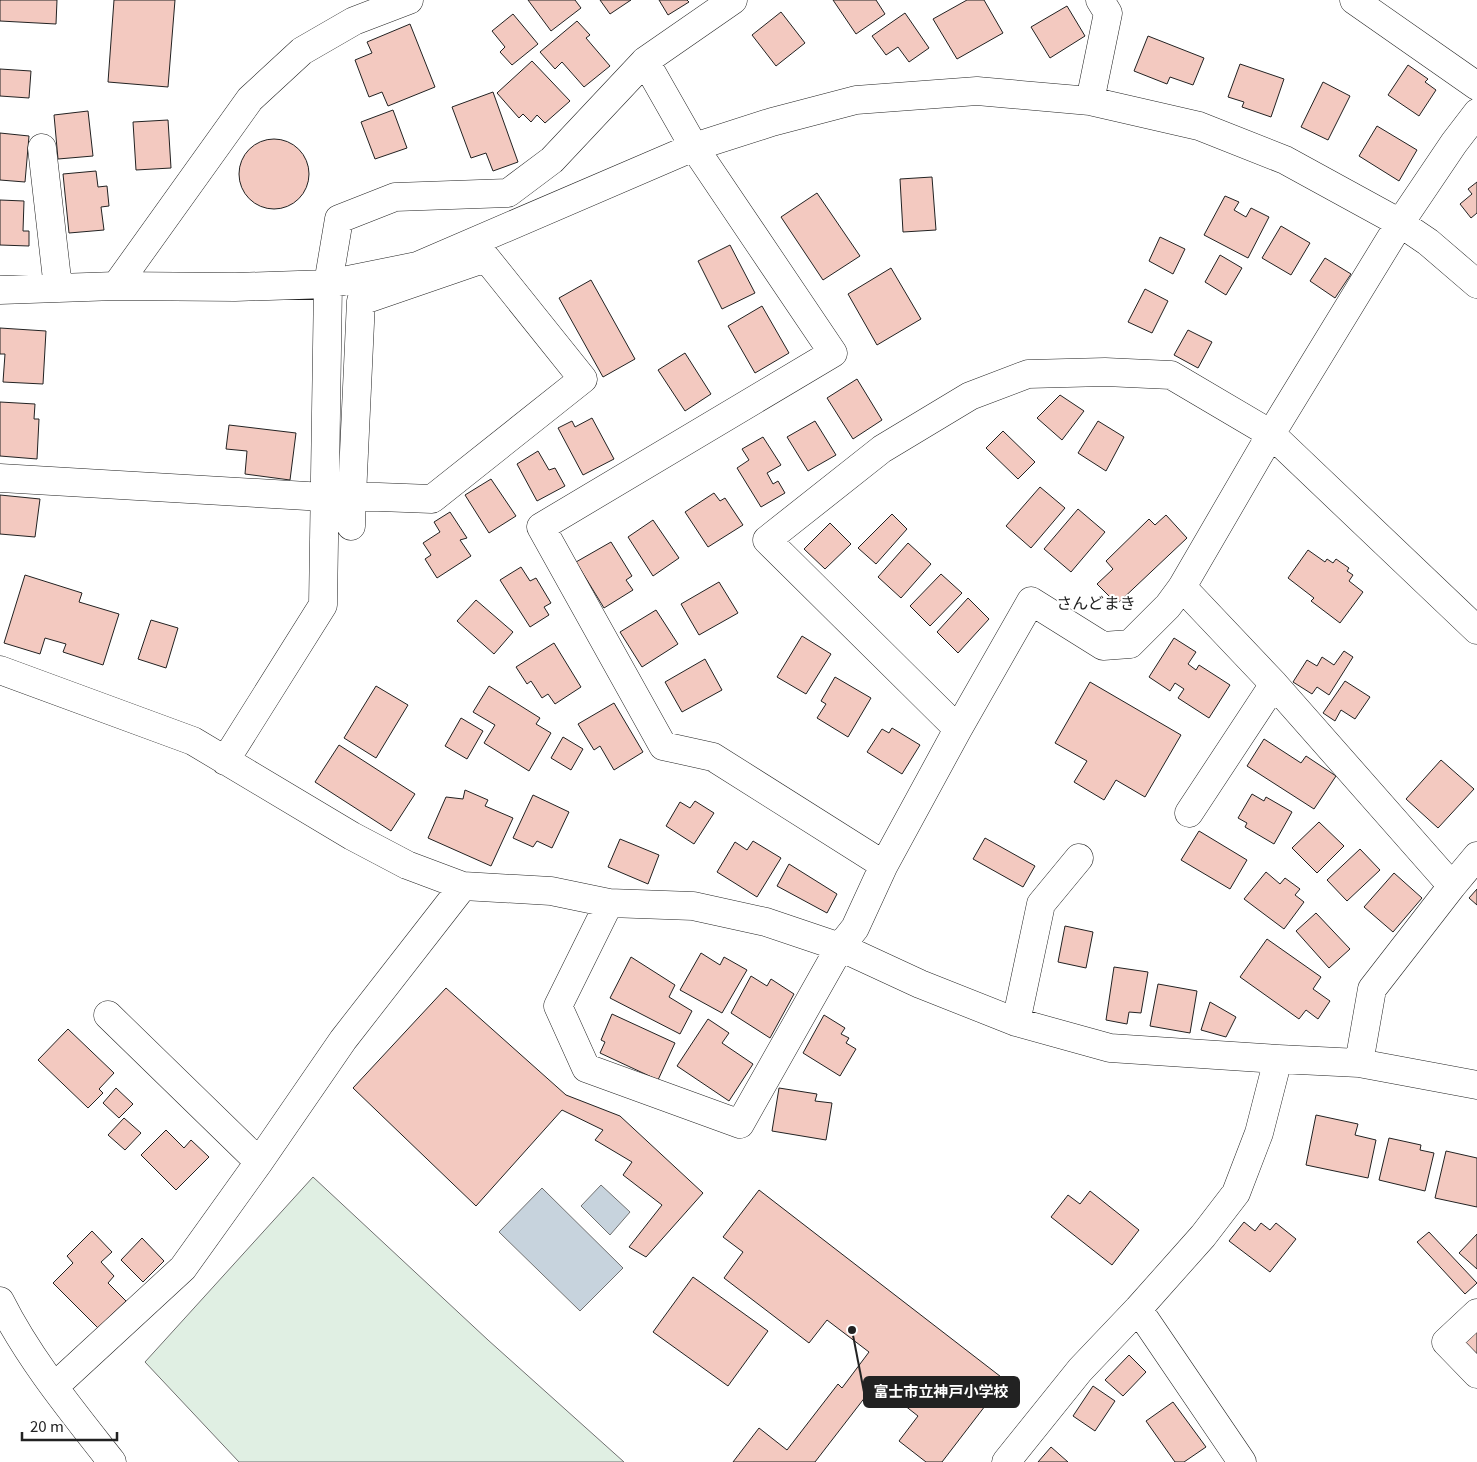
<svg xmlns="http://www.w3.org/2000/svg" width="1477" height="1462" font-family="Georgia,'Noto Sans JP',serif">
<rect width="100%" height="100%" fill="#fff"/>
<path fill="#e0efe3" stroke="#6f6f6f" d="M 313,1177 L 488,1340 L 624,1462 L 239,1462 L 145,1362 Z"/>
<path fill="#c7d3dd" stroke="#6f6f6f" d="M 601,1185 L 630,1212 L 610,1235 L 581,1206 Z
M 542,1188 L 623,1268 L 580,1311 L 499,1232 Z"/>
<path fill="#f3c9c0" stroke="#222" d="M 0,0 L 57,0 L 56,24 L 0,21 Z
M 114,0 L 175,0 L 168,87 L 108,82 Z
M 528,0 L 575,0 L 581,8 L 551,31 Z
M 600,0 L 631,0 L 610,14 Z
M 659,0 L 687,0 L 689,2 L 668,15 Z
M 833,0 L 876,0 L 885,14 L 856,34 Z
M 967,0 L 984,0 L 1003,33 L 957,59 L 933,19 Z
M 1067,6 L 1085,36 L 1050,58 L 1031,27 Z
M 781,12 L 805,43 L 776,66 L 752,35 Z
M 905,13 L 929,48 L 909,62 L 898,47 L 886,55 L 872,36 Z
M 513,14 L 538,44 L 512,65 L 500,52 L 505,47 L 492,31 Z
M 577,21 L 590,35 L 586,38 L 610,66 L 584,87 L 562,62 L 555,69 L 540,52 Z
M 410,24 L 435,87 L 388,106 L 382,92 L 369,97 L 355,60 L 372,53 L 367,42 Z
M 1148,36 L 1204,58 L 1193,85 L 1170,77 L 1167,84 L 1134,71 Z
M 532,61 L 570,101 L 545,123 L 537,115 L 531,122 L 523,114 L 519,118 L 497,93 Z
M 1240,64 L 1284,79 L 1271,117 L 1242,107 L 1244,102 L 1228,97 Z
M 1408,65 L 1428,79 L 1425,82 L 1436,90 L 1419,116 L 1388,95 Z
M 0,69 L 31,71 L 29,98 L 0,96 Z
M 1323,82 L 1350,96 L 1328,140 L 1301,127 Z
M 493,92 L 518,162 L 493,171 L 486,153 L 471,158 L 452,107 Z
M 393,110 L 407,148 L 375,159 L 361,122 Z
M 88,111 L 93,156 L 58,159 L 54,115 Z
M 168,120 L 171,168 L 136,170 L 133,122 Z
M 1377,126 L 1417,150 L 1399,181 L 1359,156 Z
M 0,133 L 29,136 L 25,182 L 0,180 Z
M239 174a35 35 0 1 1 70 0a35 35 0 1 1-70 0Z
M 96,171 L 98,187 L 107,186 L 109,206 L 101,207 L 104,230 L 69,233 L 63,174 Z
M 932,177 L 936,230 L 903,232 L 900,179 Z
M 1477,182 L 1477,213 L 1471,218 L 1460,204 L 1472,194 L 1468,189 Z
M 817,193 L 860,256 L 823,280 L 781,217 Z
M 1225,196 L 1239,202 L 1234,210 L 1246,217 L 1251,208 L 1269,217 L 1248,258 L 1204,235 Z
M 0,200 L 24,201 L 23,231 L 29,231 L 29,246 L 0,245 Z
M 1281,226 L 1310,243 L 1291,275 L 1262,258 Z
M 1160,237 L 1185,249 L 1173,274 L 1149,261 Z
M 730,245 L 755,293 L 722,309 L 698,261 Z
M 1220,255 L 1242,268 L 1226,295 L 1205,282 Z
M 1325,258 L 1351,274 L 1335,298 L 1310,281 Z
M 891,268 L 921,319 L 877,345 L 848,294 Z
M 591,280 L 635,359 L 603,377 L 559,298 Z
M 1145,289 L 1168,301 L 1152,333 L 1128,322 Z
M 762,306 L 789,353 L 755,373 L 728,326 Z
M 0,328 L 46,331 L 43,384 L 3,382 L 5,354 L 0,354 Z
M 1188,330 L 1212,342 L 1198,368 L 1174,355 Z
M 685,353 L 711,394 L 685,411 L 658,370 Z
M 857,379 L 882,420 L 853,439 L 827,398 Z
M 1060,395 L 1084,411 L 1062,440 L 1037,418 Z
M 0,402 L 35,404 L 34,419 L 39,419 L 37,459 L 0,456 Z
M 592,418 L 614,459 L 583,475 L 558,428 L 572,421 L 575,427 Z
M 815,421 L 836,455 L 808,471 L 787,437 Z
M 1098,421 L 1124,437 L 1106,471 L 1078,453 Z
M 229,425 L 296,433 L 290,480 L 245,474 L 247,451 L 226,449 Z
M 1003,431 L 1035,462 L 1018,479 L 986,448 Z
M 763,437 L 781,465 L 767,473 L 773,484 L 778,481 L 785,493 L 761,507 L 737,468 L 749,460 L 742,449 Z
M 538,451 L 549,470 L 555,468 L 565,486 L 537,501 L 517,464 Z
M 491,479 L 516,516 L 489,533 L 465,495 Z
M 1040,487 L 1065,508 L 1031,548 L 1006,526 Z
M 714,493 L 720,501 L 725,498 L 743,525 L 708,547 L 685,512 Z
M 0,495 L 40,499 L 35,537 L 0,534 Z
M 1078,509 L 1105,532 L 1071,572 L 1044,549 Z
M 450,512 L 467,538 L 460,540 L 471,556 L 437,578 L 425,559 L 431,555 L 423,543 L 440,532 L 434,522 Z
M 892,514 L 907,529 L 876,564 L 858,548 Z
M 1166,515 L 1187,538 L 1117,604 L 1097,584 L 1113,569 L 1106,561 L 1149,519 L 1155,525 Z
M 653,520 L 679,558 L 653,576 L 628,537 Z
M 830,523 L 851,544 L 825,569 L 804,549 Z
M 611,542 L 632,576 L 626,580 L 633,590 L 604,608 L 576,562 Z
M 908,543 L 931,564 L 901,598 L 878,577 Z
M 1308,550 L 1325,562 L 1327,559 L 1333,563 L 1336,559 L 1349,568 L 1347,571 L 1353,575 L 1349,581 L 1363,592 L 1340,623 L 1311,601 L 1314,598 L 1288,578 Z
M 521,567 L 530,581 L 536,578 L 551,603 L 544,607 L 549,615 L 530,627 L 500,580 Z
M 941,574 L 962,593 L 930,626 L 910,606 Z
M 25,575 L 82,593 L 79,602 L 119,614 L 103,665 L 63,652 L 66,644 L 45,638 L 40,654 L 4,643 Z
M 719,582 L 738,613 L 699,635 L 681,604 Z
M 968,598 L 989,619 L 958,653 L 937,632 Z
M 476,600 L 513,632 L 494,654 L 457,621 Z
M 656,610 L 678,644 L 642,667 L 620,632 Z
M 151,620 L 178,628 L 166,668 L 138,659 Z
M 802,636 L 831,654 L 806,694 L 777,677 Z
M 1174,638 L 1196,652 L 1188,664 L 1196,670 L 1199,665 L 1230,685 L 1209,718 L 1178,698 L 1184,689 L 1175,683 L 1170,691 L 1149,677 Z
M 554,643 L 581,687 L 555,704 L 548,694 L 542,698 L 531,681 L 527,684 L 516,667 Z
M 1344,651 L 1353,657 L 1329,695 L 1317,687 L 1312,694 L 1293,682 L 1307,660 L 1317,666 L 1322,657 L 1334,665 Z
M 705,659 L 722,690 L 682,712 L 665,682 Z
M 835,677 L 871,698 L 848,737 L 817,718 L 826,704 L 821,701 Z
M 1345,681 L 1370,697 L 1355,719 L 1341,710 L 1335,721 L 1323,713 Z
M 1090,682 L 1181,735 L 1145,797 L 1116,780 L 1104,800 L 1074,782 L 1087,761 L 1055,743 Z
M 376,686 L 408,705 L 376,758 L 344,738 Z
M 489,686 L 540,718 L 536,724 L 551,733 L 529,771 L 484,743 L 495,725 L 473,712 Z
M 614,703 L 643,752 L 614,770 L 600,746 L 594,750 L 578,724 Z
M 461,718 L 483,731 L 467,759 L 445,746 Z
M 892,728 L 920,745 L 902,774 L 867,752 L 882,729 L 889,733 Z
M 563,737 L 583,749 L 571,770 L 551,758 Z
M 1264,739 L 1301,763 L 1306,756 L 1336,776 L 1314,809 L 1247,766 Z
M 339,745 L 415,794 L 391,831 L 315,782 Z
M 1441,760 L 1474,789 L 1438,828 L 1406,799 Z
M 465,790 L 488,800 L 485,806 L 513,818 L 491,866 L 428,838 L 446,797 L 463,799 Z
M 1252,794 L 1264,801 L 1266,797 L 1292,812 L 1274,844 L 1245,827 L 1247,823 L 1238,818 Z
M 533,795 L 569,812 L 552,848 L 537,841 L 533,847 L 513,838 Z
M 695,801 L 714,813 L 694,844 L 666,826 L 680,802 L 690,808 Z
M 1319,822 L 1344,846 L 1317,873 L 1292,848 Z
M 1199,831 L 1247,860 L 1230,889 L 1181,860 Z
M 985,838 L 1035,866 L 1023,887 L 973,859 Z
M 620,839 L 659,855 L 648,884 L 608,867 Z
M 753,841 L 781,858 L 757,897 L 717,872 L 735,842 L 747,850 Z
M 1360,849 L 1380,870 L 1347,901 L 1327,880 Z
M 789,864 L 837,894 L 827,913 L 777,886 Z
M 1266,872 L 1280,884 L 1285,878 L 1300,889 L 1295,895 L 1304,902 L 1284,929 L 1244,899 Z
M 1394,873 L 1422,898 L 1393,932 L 1364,907 Z
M 1477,889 L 1477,905 L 1469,898 Z
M 1316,913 L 1350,949 L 1329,968 L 1296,931 Z
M 1065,926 L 1093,932 L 1086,968 L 1058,962 Z
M 1267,939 L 1321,977 L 1313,989 L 1330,1001 L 1318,1019 L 1306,1010 L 1299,1019 L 1240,977 Z
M 701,953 L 720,965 L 724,957 L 747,970 L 722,1013 L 680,990 Z
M 631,957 L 675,985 L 669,997 L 692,1011 L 680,1034 L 610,998 Z
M 1114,967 L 1148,972 L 1141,1013 L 1129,1012 L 1127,1024 L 1106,1020 Z
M 751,976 L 767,986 L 771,979 L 794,994 L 770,1038 L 731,1013 Z
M 1158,984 L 1197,991 L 1190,1033 L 1150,1026 Z
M 446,988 L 566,1095 L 620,1116 L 703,1193 L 646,1257 L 629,1247 L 662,1205 L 623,1175 L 632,1162 L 595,1140 L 603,1130 L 562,1110 L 476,1206 L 353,1088 Z
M 1210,1002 L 1236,1017 L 1226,1037 L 1201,1030 Z
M 612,1014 L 675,1043 L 658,1080 L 600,1053 L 605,1042 L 601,1040 Z
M 824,1015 L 845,1028 L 841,1034 L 849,1038 L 846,1043 L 856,1049 L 840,1076 L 803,1053 Z
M 708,1019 L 729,1033 L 722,1043 L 753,1064 L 729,1101 L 677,1066 Z
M 68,1029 L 114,1073 L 99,1089 L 103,1093 L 88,1108 L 38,1060 Z
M 116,1088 L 133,1104 L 119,1118 L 103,1103 Z
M 779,1088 L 817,1094 L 815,1101 L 832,1103 L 826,1140 L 772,1131 Z
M 1316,1115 L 1358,1124 L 1355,1135 L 1376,1140 L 1368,1178 L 1306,1165 Z
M 124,1118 L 141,1133 L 125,1150 L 108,1135 Z
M 166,1130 L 184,1148 L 191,1140 L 209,1157 L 176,1190 L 141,1155 Z
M 1389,1138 L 1421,1145 L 1420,1150 L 1434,1153 L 1425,1191 L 1379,1180 Z
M 1446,1151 L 1477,1158 L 1477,1207 L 1435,1198 Z
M 759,1190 L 1005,1380 L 942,1462 L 926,1462 L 899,1441 L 918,1416 L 876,1383 L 815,1462 L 733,1462 L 759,1428 L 787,1450 L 838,1384 L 842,1388 L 869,1352 L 827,1320 L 809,1343 L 724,1278 L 743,1252 L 723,1237 Z
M 1090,1191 L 1139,1230 L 1112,1265 L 1051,1217 L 1068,1195 L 1080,1204 Z
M 1244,1222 L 1255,1231 L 1261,1223 L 1270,1230 L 1276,1223 L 1296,1239 L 1270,1272 L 1229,1241 Z
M 92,1231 L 112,1252 L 101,1262 L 114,1276 L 108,1283 L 126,1301 L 98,1328 L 53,1283 L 73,1263 L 67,1256 Z
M 1429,1232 L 1477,1283 L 1465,1294 L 1417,1242 Z
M 1477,1234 L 1477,1269 L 1459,1253 Z
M 142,1238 L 164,1261 L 143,1282 L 121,1260 Z
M 693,1277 L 768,1331 L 728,1386 L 653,1332 Z
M 1477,1324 L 1477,1367 L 1451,1345 Z
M 1129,1355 L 1146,1372 L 1123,1396 L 1105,1380 Z
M 1093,1386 L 1115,1401 L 1095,1431 L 1073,1416 Z
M 1173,1402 L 1206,1447 L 1184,1462 L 1175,1462 L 1146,1421 Z
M 1051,1447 L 1068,1462 L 1038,1462 Z"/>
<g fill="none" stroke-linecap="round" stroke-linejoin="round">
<g stroke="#222" stroke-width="29">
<path id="minor" d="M 1354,0 L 1477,86
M 645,61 L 694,147 L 833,353 L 541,527 L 663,746 L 713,757 L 884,865
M 1090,101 L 1108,13 L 1100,0
M 42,148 L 58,288
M 116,286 L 250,99 L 302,51 L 354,21 L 409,0
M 0,290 L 116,286 L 235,287 L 328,284 L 417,266 L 694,147 L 772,122 L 856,100 L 977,91 L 1090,101 L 1199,126 L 1285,160 L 1400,223 L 1428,242 L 1477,284
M 0,478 L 324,497 L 352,496 L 432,499 L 583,379 L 486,258 L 361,301 L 352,496 L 351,526
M 1182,587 L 1274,684 L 1452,886 L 1372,989 L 1359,1063
M 0,670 L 193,741 L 352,836 L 407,865 L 463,886 L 551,891 L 609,903 L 693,906 L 766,922 L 840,947 L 920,984 L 1016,1022 L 1110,1048 L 1278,1059 L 1359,1063 L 1477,1085
M 958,729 L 767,540 L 882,449 L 970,396 L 1028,374 L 1105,372 L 1171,375 L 1271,434 L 1477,630
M 225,761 L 323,605 L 328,284 L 339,219 L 395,197 L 508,193 L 552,160 L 645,61 L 733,0
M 1189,813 L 1274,684
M 1452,886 L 1477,856
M 609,903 L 558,1006 L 586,1068 L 740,1124 L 840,947 L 855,928 L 884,865 L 958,729 L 1031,601 L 1103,646 L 1130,644 L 1168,606 L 1182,587 L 1271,434 L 1400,223 L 1454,143 L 1477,113
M 108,1015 L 259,1162
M 1016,1022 L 1041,904 L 1079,858
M 0,1301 C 29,1359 72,1411 112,1462
M 1138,1309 L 1242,1462
M 1477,1313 L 1446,1342 L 1477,1374
M 54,1387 L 183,1268 L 259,1162 L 343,1040 L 463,886
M 1006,1462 L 1080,1370 L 1138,1309 L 1203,1236 L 1236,1193 L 1259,1133 L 1278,1059"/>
</g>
<use href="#minor" stroke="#fff" stroke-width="28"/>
</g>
<g text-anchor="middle" stroke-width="4" stroke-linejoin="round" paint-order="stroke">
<g font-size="16" fill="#222" stroke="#fff">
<text x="1096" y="609">さんどまき</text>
</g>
</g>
<path fill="none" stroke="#222" stroke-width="2" d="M852 1330L864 1392"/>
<circle fill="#222" stroke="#fff" stroke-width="2" cx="852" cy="1330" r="5"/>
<rect fill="#222" stroke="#222" stroke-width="2" x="864" y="1377" width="155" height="30" rx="5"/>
<g font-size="15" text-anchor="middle" font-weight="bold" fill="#fff">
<text x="941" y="1397">富士市立神戸小学校</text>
</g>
<path d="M22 1432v8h95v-8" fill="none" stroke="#222222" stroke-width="2.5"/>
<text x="30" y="1432" font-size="15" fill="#222222" stroke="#ffffff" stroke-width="4" paint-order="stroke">20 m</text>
</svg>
